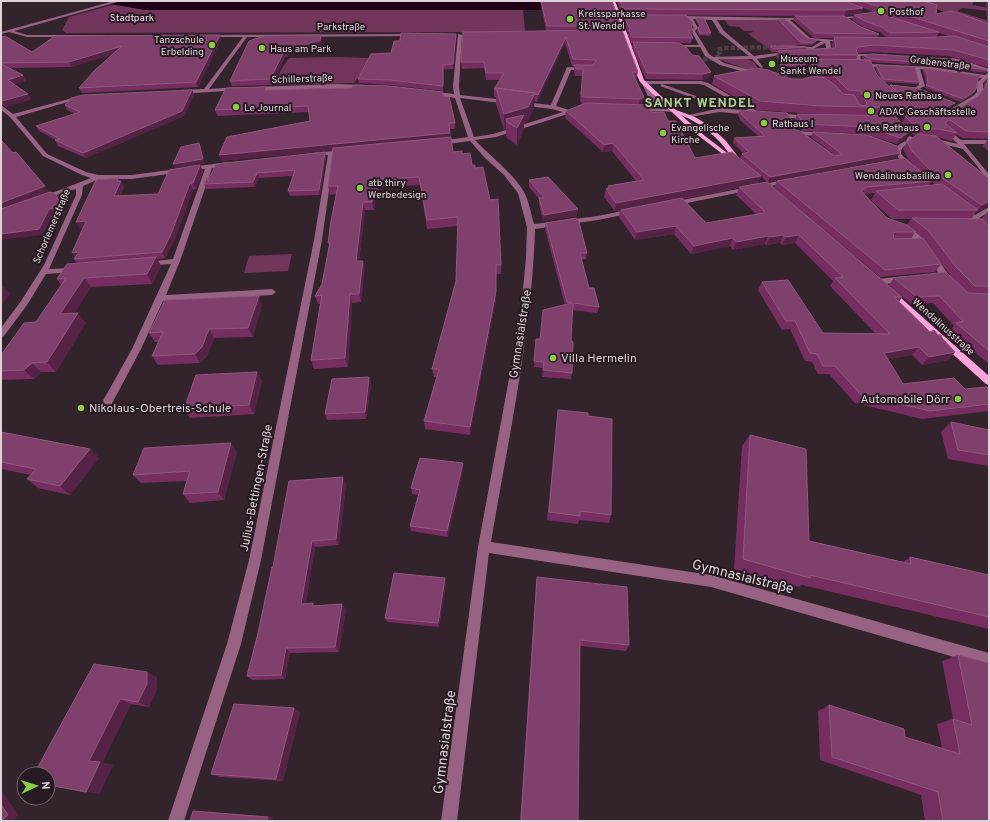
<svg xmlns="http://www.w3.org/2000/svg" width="990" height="822" font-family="Overpass,sans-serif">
<rect width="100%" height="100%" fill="#33232c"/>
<path fill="#72365d" d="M 127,1 L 504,1 L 502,8 L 523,8 L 525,32 L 66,33 L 62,30 L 69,17 Z
M 506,1 L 556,2 L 557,6 L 505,6 Z
M 906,1 L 974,1 L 972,5 L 989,8 L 989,11 L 963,8 L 957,11 L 989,21 L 987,29 Z
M 724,19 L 778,20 L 799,45 L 769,49 L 751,36 L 748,33 L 753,32 L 752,31 L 744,31 L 739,27 L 729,26 Z
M 333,57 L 372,58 L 354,83 L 274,85 L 282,68 L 289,58 Z
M 744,58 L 754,62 L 757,67 L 749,70 L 718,59 Z
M 292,254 L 288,271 L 244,273 L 249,256 Z"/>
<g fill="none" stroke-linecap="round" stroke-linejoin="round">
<path fill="#200015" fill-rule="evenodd" d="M 927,6 L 929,6 L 951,15 L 949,16 L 927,8 Z"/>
<path fill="#200015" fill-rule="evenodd" d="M 108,1 L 591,2 L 596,3 L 598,6 L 596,9 L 591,10 L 145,10 L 110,4 Z"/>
<path stroke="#4c3d46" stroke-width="4.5" stroke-dasharray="4.5 2" stroke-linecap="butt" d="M 703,59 L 711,59 L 721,55 L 717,50 L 724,48 L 780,47"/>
<path fill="#986283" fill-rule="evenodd" d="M 114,1 L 121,1 L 14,31 L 27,35 L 105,35 L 107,37 L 27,37 L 9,32 L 1,34 L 1,32 Z
M 867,15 L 868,17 L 835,19 L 833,18 Z
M 676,16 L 788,18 L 807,17 L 808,19 L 790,20 L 810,38 L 849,41 L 847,42 L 830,41 L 832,53 L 820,53 L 818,51 L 827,51 L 825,43 L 813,49 L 796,48 L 798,46 L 812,47 L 822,41 L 807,40 L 785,20 L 717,20 L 724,31 L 754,56 L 783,52 L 792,53 L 757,59 L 763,67 L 761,68 L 752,59 L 718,59 L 724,63 L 761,73 L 803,73 C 807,64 820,59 828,64 L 812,67 L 805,76 L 759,76 L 720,65 L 705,56 L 700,47 L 669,47 L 671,45 L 699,45 L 691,31 L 694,28 L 689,21 L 676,18 ZM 693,19 L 712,20 L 720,33 L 749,56 L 713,57 L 709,54 L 695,31 L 698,28 Z
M 413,34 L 415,36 L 247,37 L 209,89 L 238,87 L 240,88 L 240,90 L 180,94 L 177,92 L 180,90 L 204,89 L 243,37 L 205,37 L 207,35 Z
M 458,34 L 462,35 L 459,86 L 460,95 L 551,105 L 567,67 L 587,68 L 589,69 L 587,70 L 571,70 L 556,106 L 569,110 L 578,107 L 581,109 L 580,110 L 496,137 L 475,140 C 491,157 512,172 524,192 C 529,201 531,214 534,224 L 598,216 L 632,209 L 636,211 L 632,213 L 598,220 L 535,229 C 532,333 508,440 491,542 L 711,575 L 989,653 L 989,667 L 711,587 L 489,553 L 457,821 L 441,821 L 478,547 L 520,319 L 526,258 L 527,227 L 518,193 L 504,175 L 485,158 L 470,141 L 439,145 L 436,143 L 439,141 L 468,137 L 455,98 L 426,93 L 429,91 L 454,94 L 453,86 ZM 460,98 L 552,109 L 563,112 L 493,134 L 474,137 Z
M 856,54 L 886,54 L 888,55 L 886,56 L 860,56 L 861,60 L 871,64 L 932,67 L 985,75 L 989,72 L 959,62 L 942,59 C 952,54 978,66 989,69 L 989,77 L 983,83 L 983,92 L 977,98 L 942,118 L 939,116 L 940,115 L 973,96 L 977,92 L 977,83 L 982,78 L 920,69 L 925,86 L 917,90 L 914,88 L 919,85 L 915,69 L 860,66 L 861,64 L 857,62 L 855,57 Z
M 641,81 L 701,81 L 708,83 L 757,111 L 751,115 L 720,112 L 689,117 L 689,115 L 721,108 L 660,86 L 662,84 L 647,84 L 655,97 L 656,102 L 647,108 L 673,109 L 675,110 L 675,112 L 636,110 L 636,108 L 650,101 ZM 662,84 L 699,84 L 704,85 L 750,111 L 731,109 L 730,108 Z
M 336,84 L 365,85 L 368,87 L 365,89 L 336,88 L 254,91 L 251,89 L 254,87 Z
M 80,96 L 85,97 L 16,117 L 47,154 L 86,172 L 98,175 L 132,175 L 228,162 L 231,164 L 228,166 L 212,168 L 180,261 L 166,295 L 272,289 L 276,292 L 272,295 L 163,301 L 141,349 L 109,409 L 101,409 L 100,406 L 132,349 L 171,264 L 146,266 L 142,264 L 146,262 L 173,259 L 205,169 L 132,179 L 99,179 L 83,186 L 82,195 L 49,269 L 74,268 L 78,270 L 74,272 L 46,274 L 27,305 L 4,336 L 1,337 L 1,328 L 21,301 L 44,265 L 76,195 L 76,189 L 44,199 L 39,198 L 91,178 L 82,175 L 43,156 L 10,117 L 1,110 L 1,105 L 13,114 Z
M 775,113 L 809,116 L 812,118 L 809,120 L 773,116 L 772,115 Z
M 946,128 L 961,140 L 989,140 L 989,144 L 964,144 L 988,173 L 989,182 L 987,181 L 978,167 L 963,149 L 930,141 L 929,140 L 932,138 L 958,144 L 944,131 L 943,130 Z
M 796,131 L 826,133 L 829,135 L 826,137 L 794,134 L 794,132 Z
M 910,136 L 913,138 L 911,143 C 905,146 901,146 901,154 L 913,167 L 910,169 L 895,154 C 895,146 899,144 906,141 L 908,137 Z
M 345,150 L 348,152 L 347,153 L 334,155 L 322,240 L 261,560 L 241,644 L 184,821 L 168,821 L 227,644 L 249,560 L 314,240 L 328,155 L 312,157 L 309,155 L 312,153 Z
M 789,179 L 792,181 L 791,182 L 672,206 L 669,204 L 672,202 Z
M 962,205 L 975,215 L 989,207 L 989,212 L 979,218 L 989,229 L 989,236 L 986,236 L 972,220 L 959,207 Z
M 900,226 C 920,223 941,267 953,280 L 953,284 L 947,284 C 931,266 923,241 900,230 Z
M 905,276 L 909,279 L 908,281 L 878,285 L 874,282 L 878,279 Z"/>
<path fill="#fca3da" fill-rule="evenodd" d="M 611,1 L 615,1 L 619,11 L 644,80 L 676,110 L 695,117 L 711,127 L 726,141 L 739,158 L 737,162 L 733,162 L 691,130 L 640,82 L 634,69 ZM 681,115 C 702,124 718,137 731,156 L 705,136 Z
M 889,289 L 892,290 L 989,376 L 989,385 L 986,384 L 886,294 L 885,292 L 886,290 Z"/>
</g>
<path fill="#752e5f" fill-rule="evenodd" d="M 540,1 L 612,1 L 621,26 L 620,30 L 638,72 L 636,79 L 635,79 L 644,97 L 642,104 L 641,105 L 652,112 L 668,121 L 695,158 L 740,159 L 742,154 L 743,153 L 733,143 L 734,138 L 758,136 L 740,120 L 738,115 L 740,110 L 794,129 L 795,130 L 835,156 L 836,156 L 811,137 L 813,132 L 897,158 L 768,182 L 902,297 L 899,302 L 930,332 L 942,338 L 955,352 L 948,360 L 922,365 L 912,355 L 888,359 L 903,384 L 965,389 L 989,389 L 989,411 L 922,419 L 855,403 L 829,374 L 818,374 L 812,362 L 805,361 L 790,329 L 782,330 L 758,290 L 762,282 L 823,333 L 876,334 L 830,286 L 833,281 L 795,243 L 782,245 L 780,243 L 766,245 L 765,244 L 733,250 L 730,246 L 691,254 L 674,234 L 635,240 L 619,217 L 620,210 L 615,211 L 604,197 L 606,189 L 607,189 L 608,186 L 636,181 L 612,151 L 603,152 L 565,118 L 566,111 L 582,104 L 580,101 L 582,76 L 575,76 L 574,72 L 574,66 L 572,66 L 565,43 L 537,102 L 534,101 L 534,108 L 527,123 L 524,124 L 523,131 L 517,145 L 507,138 L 506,136 L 506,129 L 504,130 L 496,104 L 496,97 L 494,97 L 494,89 L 500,80 L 486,80 L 484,68 L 462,69 L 461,62 L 546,31 ZM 761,176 L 767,182 L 758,184 ZM 739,188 L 736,195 L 757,215 L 706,223 L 682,199 Z
M 617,1 L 923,1 L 936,14 L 987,23 L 986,3 L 988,1 L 989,1 L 989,68 L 949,56 L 872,52 L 857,53 L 858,55 L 856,60 L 865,60 L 862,58 L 863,55 L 873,54 L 987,70 L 986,73 L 932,66 L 870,62 L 877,75 L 880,78 L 875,68 L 876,65 L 919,81 L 917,84 L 916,84 L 884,82 L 889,86 L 890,85 L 953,106 L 931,116 L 933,116 L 950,112 L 964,105 L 978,96 L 983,90 L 984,84 L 989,77 L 989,152 L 983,146 L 988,139 L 962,138 L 956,134 L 952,141 L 937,137 L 989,179 L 989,206 L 988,206 L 976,212 L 971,219 L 983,219 L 982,218 L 989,210 L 989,294 L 971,294 L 989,294 L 989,364 L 949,331 L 954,326 L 933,303 L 911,304 L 889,285 L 894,278 L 950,275 L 929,247 L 941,264 L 935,272 L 880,277 L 774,188 L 777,181 L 914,165 L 908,159 L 903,149 L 907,142 L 917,135 L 913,135 L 902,123 L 905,116 L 841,115 L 905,138 L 897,144 L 866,134 L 802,131 L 795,120 L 797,114 L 815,114 L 757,110 L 712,84 L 714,76 L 803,79 L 814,76 L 809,74 L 814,62 L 807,64 L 802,72 L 777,71 L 780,65 L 783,64 L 776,57 L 778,52 L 772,52 L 769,49 L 770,46 L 806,47 L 805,50 L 833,48 L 832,44 L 834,38 L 814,38 L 793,20 L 795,16 L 861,27 L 879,34 L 877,38 L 887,38 L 880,32 L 865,28 L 852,20 L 854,15 L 874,12 L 863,8 L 861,13 L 844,16 L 622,15 ZM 939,33 L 952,37 L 936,37 ZM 915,110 L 921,116 L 912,116 ZM 931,181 L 936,185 L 929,185 ZM 875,193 L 871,200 L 892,219 L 911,219 L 907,225 L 887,218 L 865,194 ZM 915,232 L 923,238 L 911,239 Z
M 624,15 L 693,23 L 692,28 L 693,30 L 692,35 L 691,35 L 693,38 L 691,43 L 672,43 L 692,55 L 711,72 L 709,78 L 702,80 L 646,79 L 632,48 L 633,43 L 631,43 L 628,35 L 629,32 L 627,32 L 624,20 Z
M 696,18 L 711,33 L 710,36 L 699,35 L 697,31 L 699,26 L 696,21 Z
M 778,19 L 807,38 L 816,43 L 812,45 L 799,45 L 777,22 Z
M 456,34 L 456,39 L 453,69 L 444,69 L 443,91 L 390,85 L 359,83 L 358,79 L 391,53 L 400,41 Z
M 220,35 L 221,39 L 198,87 L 82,93 L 79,88 L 113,54 L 71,67 L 9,68 L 23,75 L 26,81 L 14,84 L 31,99 L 6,107 L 1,104 L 1,37 L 32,52 Z
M 249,41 L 322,45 L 287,55 L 288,57 L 285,57 L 272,85 L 232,86 L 230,81 Z
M 924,68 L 981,76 L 978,80 L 972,95 L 961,102 L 925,88 L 926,85 L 925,77 L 923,71 Z
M 192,90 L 194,95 L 184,116 L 86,158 L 58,146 L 55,140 L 56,140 L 39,131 L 36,126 L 75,114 L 67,110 L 65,105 Z
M 267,90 L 443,96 L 455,123 L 455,129 L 450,129 L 453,152 L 462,154 L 472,165 L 501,265 L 501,274 L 496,274 L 496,299 L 470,435 L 425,429 L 424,421 L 437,377 L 434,377 L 432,369 L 456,281 L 458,226 L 427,229 L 420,185 L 379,187 L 379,198 L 375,198 L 374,210 L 365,210 L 359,261 L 363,261 L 364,269 L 362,294 L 361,302 L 352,303 L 348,367 L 314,369 L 311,360 L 320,304 L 318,304 L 315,296 L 322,284 L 329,247 L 328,243 L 336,194 L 330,195 L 328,186 L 333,150 L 221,161 L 310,121 L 309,112 L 217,116 L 215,110 Z
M 326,157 L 320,195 L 290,196 L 288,191 L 293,176 L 259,178 L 255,187 L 206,189 L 204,184 Z
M 200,165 L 203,171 L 196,189 L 193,190 L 174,241 L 165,258 L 157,259 L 161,266 L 152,284 L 91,287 L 74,313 L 86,323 L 56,372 L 41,372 L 34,379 L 1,380 L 1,355 L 36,322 L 61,285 L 57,279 L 77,263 L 74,259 L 82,229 L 80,229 L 76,222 L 118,178 L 124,187 L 120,196 L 158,194 Z
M 529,180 L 577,216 L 543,221 L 539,204 L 539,199 L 529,187 Z
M 546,223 L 587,253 L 586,259 L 581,259 L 589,288 L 599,307 L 597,313 L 572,310 L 571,341 L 572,373 L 571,379 L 542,377 L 543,368 L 534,367 L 536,339 L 540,339 L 565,305 L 545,229 Z
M 262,305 L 253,337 L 214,338 L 207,356 L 200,363 L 158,365 L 152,356 L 158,342 L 155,342 L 149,333 Z
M 369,377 L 371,384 L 366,419 L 327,420 L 325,414 Z
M 262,381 L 254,414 L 190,418 L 184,409 Z
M 558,410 L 588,416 L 611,515 L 609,523 L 579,520 L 578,524 L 547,520 Z
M 951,422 L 989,430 L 989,466 L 948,459 L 941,432 Z
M 1,432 L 90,449 L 99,458 L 70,495 L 38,488 L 27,479 L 31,475 L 1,469 Z
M 750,435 L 809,541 L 903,562 L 910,557 L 989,575 L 989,629 L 802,585 L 799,587 L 734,569 L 742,446 Z
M 237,452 L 224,500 L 190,503 L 183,494 L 187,481 L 141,483 L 133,475 Z
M 463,469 L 448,537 L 411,531 L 410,526 L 418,495 L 412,494 L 411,488 Z
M 343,477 L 346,484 L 339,545 L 315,547 L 306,603 L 313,603 L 315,606 L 346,609 L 339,652 L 290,653 L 285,679 L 252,680 L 247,676 L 258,633 L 273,567 Z
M 537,577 L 629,645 L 626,651 L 580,646 L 578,821 L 520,821 L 536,584 Z
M 446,583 L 439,627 L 387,622 L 385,618 Z
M 958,655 L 989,663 L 989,821 L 925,821 L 921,795 L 820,760 L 818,711 L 829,705 L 905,737 L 942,748 L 937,724 L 953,719 L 942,661 Z
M 94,664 L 157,677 L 157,689 L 149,707 L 131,704 L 102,763 L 113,765 L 99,794 Z
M 294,708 L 300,713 L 283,781 L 220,777 L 211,774 Z"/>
<path fill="#562245" d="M 863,8 L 861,13 L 844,16 L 846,10 Z
M 456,34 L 456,39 L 453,69 L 453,64 Z
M 220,35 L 221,39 L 198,87 L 196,82 Z
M 320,35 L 322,45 L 287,55 L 288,57 L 285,57 L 272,85 L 270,79 L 284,51 Z
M 566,37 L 565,43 L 537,102 L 538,95 Z
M 817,40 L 816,43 L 812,45 L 813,43 Z
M 122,46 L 125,51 L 71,67 L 69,62 Z
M 820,55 L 818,62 L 807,64 L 802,72 L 805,65 L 809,57 Z
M 711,72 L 709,78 L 702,80 L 703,74 Z
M 23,75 L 26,81 L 12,85 L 8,80 Z
M 192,90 L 194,95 L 184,116 L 86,158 L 83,153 Z
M 974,92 L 972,95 L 961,102 L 963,99 Z
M 535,93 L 534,108 L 527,123 L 524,124 L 523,131 L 517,145 L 517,128 L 506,119 L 506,129 L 504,130 L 504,114 Z
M 28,94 L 31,99 L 6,107 L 2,101 Z
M 644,97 L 642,104 L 639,106 L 640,99 Z
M 955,103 L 953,106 L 931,116 L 932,113 Z
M 950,120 L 946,126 L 946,122 Z
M 909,132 L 905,138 L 897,144 L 900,138 Z
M 450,133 L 451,139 L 221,161 L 219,155 Z
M 199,143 L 201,148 L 205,164 L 175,169 L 173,164 Z
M 613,143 L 612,151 L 603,152 L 604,145 Z
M 325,152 L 326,157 L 320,195 L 319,190 Z
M 900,153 L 897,158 L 768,182 L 770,177 Z
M 200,165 L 203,171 L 196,189 L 193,183 Z
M 257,173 L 259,178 L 255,187 L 253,182 Z
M 761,176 L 758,184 L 615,211 L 616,203 Z
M 118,178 L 124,187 L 118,202 L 114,196 L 117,181 Z
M 378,179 L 379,187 L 379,198 L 377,190 Z
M 190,183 L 193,190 L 174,241 L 165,258 L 162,252 Z
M 45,186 L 49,192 L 1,210 L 1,203 Z
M 374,190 L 375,198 L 374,210 L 372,202 Z
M 56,194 L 60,200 L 65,213 L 53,215 L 43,235 L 1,240 L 1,234 Z
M 989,201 L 989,205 L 988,206 L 976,212 L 982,205 Z
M 363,202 L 365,210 L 358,270 L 356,261 Z
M 578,209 L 577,216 L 543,221 L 544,215 Z
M 86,221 L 90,228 L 80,229 L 76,222 Z
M 676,226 L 674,234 L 635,240 L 637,232 Z
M 783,235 L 780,243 L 766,245 L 770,237 Z
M 799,235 L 795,243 L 782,245 L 786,237 Z
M 768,236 L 765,244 L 733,250 L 736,242 Z
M 733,238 L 730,246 L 691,254 L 694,246 Z
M 79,252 L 76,259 L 72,253 Z
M 156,257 L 161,266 L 152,284 L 147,274 Z
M 363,261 L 364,269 L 361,302 L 359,294 Z
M 84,278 L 91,287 L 68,324 L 60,314 Z
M 3,286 L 10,294 L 1,307 L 1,289 Z
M 496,291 L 496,299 L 470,435 L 470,427 Z
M 350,294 L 352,303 L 348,367 L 345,358 Z
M 259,296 L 262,305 L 253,337 L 248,328 Z
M 78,313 L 86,323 L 56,372 L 47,362 Z
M 209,329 L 214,338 L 207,356 L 200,363 L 195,354 Z
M 919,347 L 912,355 L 878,361 L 884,353 Z
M 955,352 L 948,360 L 922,365 L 929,357 Z
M 32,363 L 41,372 L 34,379 L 24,370 Z
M 257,372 L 262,381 L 254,414 L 249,405 Z
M 369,377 L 371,384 L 366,419 L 365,412 Z
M 231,443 L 237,452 L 224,500 L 218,492 Z
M 90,449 L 99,458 L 70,495 L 60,486 Z
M 463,463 L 463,469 L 448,537 L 447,531 Z
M 343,477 L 346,484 L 339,545 L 336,539 Z
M 312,541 L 315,547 L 305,609 L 301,604 Z
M 445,578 L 446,583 L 439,627 L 438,623 Z
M 342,604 L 346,609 L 339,652 L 335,647 Z
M 286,648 L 290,653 L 285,679 L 281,675 Z
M 147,672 L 157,677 L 157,689 L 149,707 L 138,702 Z
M 120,699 L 131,704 L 102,763 L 113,765 L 99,794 L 86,792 L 89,761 Z
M 294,708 L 300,713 L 283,781 L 276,779 Z
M 1,789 L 19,816 L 13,821 L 1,821 Z
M 268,817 L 273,817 L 272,821 L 266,821 Z"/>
<path fill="#80406c" stroke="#8f577d" d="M 541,1 L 612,1 L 621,26 L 547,26 Z
M 620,1 L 845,1 L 863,8 L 846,10 L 623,9 Z
M 861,1 L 923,1 L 937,5 L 936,14 L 952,11 L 989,24 L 989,41 Z
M 875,12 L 939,32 L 890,33 L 882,27 L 867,22 L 854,15 Z
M 624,15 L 686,15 L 693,23 L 691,26 L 693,30 L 688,30 L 693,38 L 632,37 L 629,30 L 630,28 L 628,26 Z
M 795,16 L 844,16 L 861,27 L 879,34 L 815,33 Z
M 696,18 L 704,18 L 711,33 L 700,33 L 698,29 L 700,25 Z
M 778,19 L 785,19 L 807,38 L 817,40 L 813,43 L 800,42 Z
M 622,30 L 638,72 L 632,72 L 644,97 L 640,99 L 583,97 L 581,94 L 583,69 L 576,69 L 574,65 L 593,65 L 596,61 L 595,60 L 573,59 L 566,37 L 538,95 L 535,94 L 535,93 L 496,88 L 496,90 L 494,89 L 504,73 L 486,73 L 484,62 L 461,62 L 463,32 Z
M 401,33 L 456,34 L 453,64 L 443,65 L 443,86 L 390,80 L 358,79 L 371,54 L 391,53 L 394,41 L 400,41 Z
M 220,35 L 196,82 L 79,88 L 95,70 L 122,46 L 69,62 L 1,63 L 1,37 L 5,36 L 32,52 L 55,36 Z
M 320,35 L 321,40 L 284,51 L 286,52 L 284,52 L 270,79 L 230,81 L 249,41 L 264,36 Z
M 955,36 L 989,47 L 989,60 L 953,50 L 875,45 L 858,47 L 856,50 L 858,55 L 820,55 L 809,57 L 805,65 L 780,65 L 796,62 L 786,60 L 778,51 L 835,48 L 836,47 L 834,37 L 918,38 Z
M 633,42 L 679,43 L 686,47 L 692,55 L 699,56 L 711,72 L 703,74 L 647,73 Z
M 770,46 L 796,46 L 806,47 L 773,49 Z
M 873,54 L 950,59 L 987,70 L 934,63 L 871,59 L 863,55 Z
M 821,59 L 870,60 L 877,75 L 894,91 L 904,96 L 916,108 L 822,106 L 760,101 L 714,76 L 756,68 L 768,70 L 791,79 L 803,79 L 815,76 L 825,78 L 835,85 L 843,94 L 854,95 L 860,105 L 865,106 L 867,103 L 860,91 L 848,90 L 835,77 L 812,66 L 815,61 Z
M 1,64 L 23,75 L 8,80 L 28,94 L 2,101 L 1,100 Z
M 876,65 L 915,67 L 919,81 L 917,82 L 883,79 Z
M 924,68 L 981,76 L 978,79 L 977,87 L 974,92 L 963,99 L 926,85 L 928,83 L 927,74 Z
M 989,77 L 989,132 L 966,131 L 950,120 L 946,122 L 946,124 L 957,133 L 939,129 L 917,128 L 905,116 L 933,116 L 950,112 L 964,105 L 978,96 L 986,86 Z
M 354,85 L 389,86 L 443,92 L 443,96 L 449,96 L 455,123 L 449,123 L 450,133 L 219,155 L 227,137 L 310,121 L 308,106 L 215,110 L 226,88 L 266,87 L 265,90 L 351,88 Z
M 890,85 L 917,88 L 955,103 L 932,113 L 923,113 L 908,97 L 897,92 Z
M 496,88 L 535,93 L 528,107 L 504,114 Z
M 192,90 L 182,111 L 83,153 L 55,140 L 60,139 L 36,126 L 80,112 L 65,105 L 71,98 L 83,95 Z
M 586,103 L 648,105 L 652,112 L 664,112 L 668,121 L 676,121 L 695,158 L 732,152 L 761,176 L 616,203 L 606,189 L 609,188 L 608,186 L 644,180 L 613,143 L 604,145 L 566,111 Z
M 740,110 L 787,113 L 795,126 L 794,128 L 795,130 L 800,131 L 835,156 L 841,155 L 842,154 L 813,132 L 867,135 L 897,146 L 900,153 L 770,177 L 742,154 L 749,152 L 734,138 L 765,136 L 742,115 Z
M 797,114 L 895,116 L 909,132 L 900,138 L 869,127 L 804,124 Z
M 524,115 L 517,128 L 507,122 L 506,119 Z
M 918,134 L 936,136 L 989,179 L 989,201 L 982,205 L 929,169 L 912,151 L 907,142 Z
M 451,137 L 453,152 L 462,151 L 462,154 L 470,153 L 472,165 L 475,165 L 475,168 L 483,167 L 490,200 L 498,199 L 501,265 L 496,265 L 496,291 L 470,427 L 424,421 L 439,369 L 432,369 L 456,281 L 458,217 L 427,220 L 419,177 L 378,179 L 377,190 L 374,190 L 372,202 L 363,202 L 356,261 L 363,261 L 360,285 L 359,294 L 350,294 L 345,358 L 311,360 L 322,295 L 315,296 L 322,284 L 330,242 L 328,243 L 331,221 L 338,186 L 328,186 L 333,148 Z
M 1,140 L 13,153 L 16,152 L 45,186 L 1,203 Z
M 199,143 L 203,159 L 173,164 L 181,147 Z
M 325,152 L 319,190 L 288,191 L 295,170 L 257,173 L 253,182 L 204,184 L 207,177 L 208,181 L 216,164 Z
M 905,158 L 932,181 L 866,187 L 861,191 L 887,218 L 907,225 L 916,232 L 895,232 L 893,234 L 894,239 L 923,238 L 941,264 L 885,270 L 777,181 Z
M 200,165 L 193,183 L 190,183 L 171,234 L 162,252 L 74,259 L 79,252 L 72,253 L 86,221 L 76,222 L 96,180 L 118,178 L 117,181 L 121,181 L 114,196 L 158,194 L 169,170 Z
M 548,177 L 578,209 L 544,215 L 539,198 L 544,198 L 529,180 Z
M 767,182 L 902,297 L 894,297 L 930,332 L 934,330 L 938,335 L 941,335 L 942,338 L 955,352 L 929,357 L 919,347 L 884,353 L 903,384 L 954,378 L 965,389 L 987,387 L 989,389 L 989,404 L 930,411 L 861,395 L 835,366 L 823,366 L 817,354 L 810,353 L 795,321 L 786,321 L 762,282 L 788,280 L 823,333 L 890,334 L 835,278 L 843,277 L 799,235 L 786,237 L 783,235 L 770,237 L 768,236 L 736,242 L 733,238 L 694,246 L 676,226 L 637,232 L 621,210 L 682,198 L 706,223 L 764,213 L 763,212 L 765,212 L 739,187 Z
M 942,184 L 978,210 L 898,210 L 876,191 Z
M 50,192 L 56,194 L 61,207 L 49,209 L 39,229 L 1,234 L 1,209 Z
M 576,218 L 579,222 L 587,253 L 580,253 L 589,288 L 594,288 L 599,307 L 573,303 L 571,341 L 573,342 L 572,373 L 543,370 L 544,362 L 534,361 L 536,339 L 540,339 L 543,310 L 572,303 L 567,302 L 546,223 Z
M 912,218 L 983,219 L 989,227 L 989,286 L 975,286 L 956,267 L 928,230 Z
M 156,257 L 147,274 L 84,278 L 60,314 L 78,313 L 47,362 L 32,363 L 24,370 L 1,371 L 1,355 L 24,323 L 36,322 L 66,278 L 57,279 L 67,264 Z
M 946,272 L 968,293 L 989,294 L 989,351 L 956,323 L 963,321 L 939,296 L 917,297 L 894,278 Z
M 259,296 L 248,328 L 209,329 L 202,347 L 195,354 L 152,356 L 163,332 L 149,333 L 165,300 Z
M 257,372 L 249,405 L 184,409 L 196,375 Z
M 369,377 L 365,412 L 325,414 L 332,379 Z
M 558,410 L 588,413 L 588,416 L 612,419 L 611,515 L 580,511 L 580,516 L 549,512 Z
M 951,422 L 989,430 L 989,455 L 958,450 Z
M 1,432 L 90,449 L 60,486 L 27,479 L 36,469 L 1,462 Z
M 750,435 L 806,449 L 809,541 L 911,564 L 910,557 L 989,575 L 989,617 L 810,575 L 810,578 L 743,559 Z
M 231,443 L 218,492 L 183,494 L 190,471 L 133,475 L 144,448 Z
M 420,458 L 463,463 L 447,531 L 410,526 L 420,490 L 411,488 Z
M 343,477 L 336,539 L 312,541 L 301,604 L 313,603 L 312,606 L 342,604 L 335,647 L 286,648 L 281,675 L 247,676 L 258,633 L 272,567 L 273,567 L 289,481 Z
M 394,573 L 445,578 L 438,623 L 385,618 Z
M 537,577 L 627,587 L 629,645 L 580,640 L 578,821 L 521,821 Z
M 958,655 L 989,663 L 989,821 L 943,821 L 938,792 L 832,757 L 829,705 L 904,729 L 905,737 L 960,754 L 953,719 L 972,725 Z
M 94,664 L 147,672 L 147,684 L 138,702 L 120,699 L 89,761 L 100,762 L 86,792 L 48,785 L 48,774 L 34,774 Z
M 234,704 L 294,708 L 276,779 L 211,774 Z
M 1,804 L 8,815 L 1,821 Z
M 193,811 L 268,817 L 266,821 L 190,821 Z"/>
<g fill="#8ace48" stroke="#281a23" stroke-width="1.5">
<circle cx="881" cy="11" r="4"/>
<circle cx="570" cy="19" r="4"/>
<circle cx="212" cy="45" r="4"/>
<circle cx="262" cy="48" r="4"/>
<circle cx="772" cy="64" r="4"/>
<circle cx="867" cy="95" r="4"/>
<circle cx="236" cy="107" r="4"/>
<circle cx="871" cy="111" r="4"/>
<circle cx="764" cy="123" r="4"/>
<circle cx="927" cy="127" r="4"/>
<circle cx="663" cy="133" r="4"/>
<circle cx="948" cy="175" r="4"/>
<circle cx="360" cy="188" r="4"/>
<circle cx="553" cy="358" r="4"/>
<circle cx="958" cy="399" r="4"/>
<circle cx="81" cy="408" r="4"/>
</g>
<g text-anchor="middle" stroke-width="4" stroke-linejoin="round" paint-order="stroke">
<g font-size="10" fill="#ddd3d8" stroke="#281a23" text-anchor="start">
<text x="889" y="15">Posthof</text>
<text x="578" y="17">Kreissparkasse<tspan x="578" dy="12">St. Wendel</tspan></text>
<text x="204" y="43" text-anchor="end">Tanzschule<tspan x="204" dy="12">Erbelding</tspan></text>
<text x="270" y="52">Haus am Park</text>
<text x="780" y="62">Museum<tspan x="780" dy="12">Sankt Wendel</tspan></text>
<text x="875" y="99">Neues Rathaus</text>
<text x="244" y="111">Le Journal</text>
<text x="879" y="115">ADAC Geschäftsstelle</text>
<text x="772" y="127">Rathaus I</text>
<text x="671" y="131">Evangelische<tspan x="671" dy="12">Kirche</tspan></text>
<text x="919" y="131" text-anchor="end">Altes Rathaus</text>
<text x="940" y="179" text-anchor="end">Wendalinusbasilika</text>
<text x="368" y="186">atb thiry<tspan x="368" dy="12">Werbedesign</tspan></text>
</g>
<g font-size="10" fill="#f2dbe9" stroke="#281a23">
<text x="132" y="21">Stadtpark</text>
</g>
<g font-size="10" fill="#ddd3d8" stroke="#281a23">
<text x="341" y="30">Parkstraße</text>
<text transform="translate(940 62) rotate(7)" y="4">Grabenstraße</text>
<text transform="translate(302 78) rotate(-2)" y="4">Schillerstraße</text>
<text transform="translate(51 226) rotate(-67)" y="4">Schorlemerstraße</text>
<text transform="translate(944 326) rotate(42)" y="4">Wendalinusstraße</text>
</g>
<g font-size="12" fill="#ddd3d8" stroke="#281a23">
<text transform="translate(520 334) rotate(-81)" y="4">Gymnasialstraße</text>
<text transform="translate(256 488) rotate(-79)" y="4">Julius-Bettingen-Straße</text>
</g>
<g font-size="12" fill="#ddd3d8" stroke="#281a23" text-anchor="start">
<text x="561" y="362">Villa Hermelin</text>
<text x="950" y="403" text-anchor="end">Automobile Dörr</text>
<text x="89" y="412">Nikolaus-Obertreis-Schule</text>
</g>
<g font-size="13" font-weight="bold" letter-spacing="1" fill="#abd28e" stroke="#281a23">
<text x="700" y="107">SANKT WENDEL</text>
</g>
<g font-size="14" fill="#ddd3d8" stroke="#281a23">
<text transform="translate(743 576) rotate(14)" y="5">Gymnasialstraße</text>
<text transform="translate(444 742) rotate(-83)" y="5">Gymnasialstraße</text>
</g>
</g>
<rect width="990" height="822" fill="none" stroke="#ddd3d8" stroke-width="4"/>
<g transform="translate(36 786) rotate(86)"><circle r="19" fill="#281a23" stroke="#70646b"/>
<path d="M0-3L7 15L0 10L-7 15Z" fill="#8ace48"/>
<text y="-6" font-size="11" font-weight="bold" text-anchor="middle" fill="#ddd3d8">N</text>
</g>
</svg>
